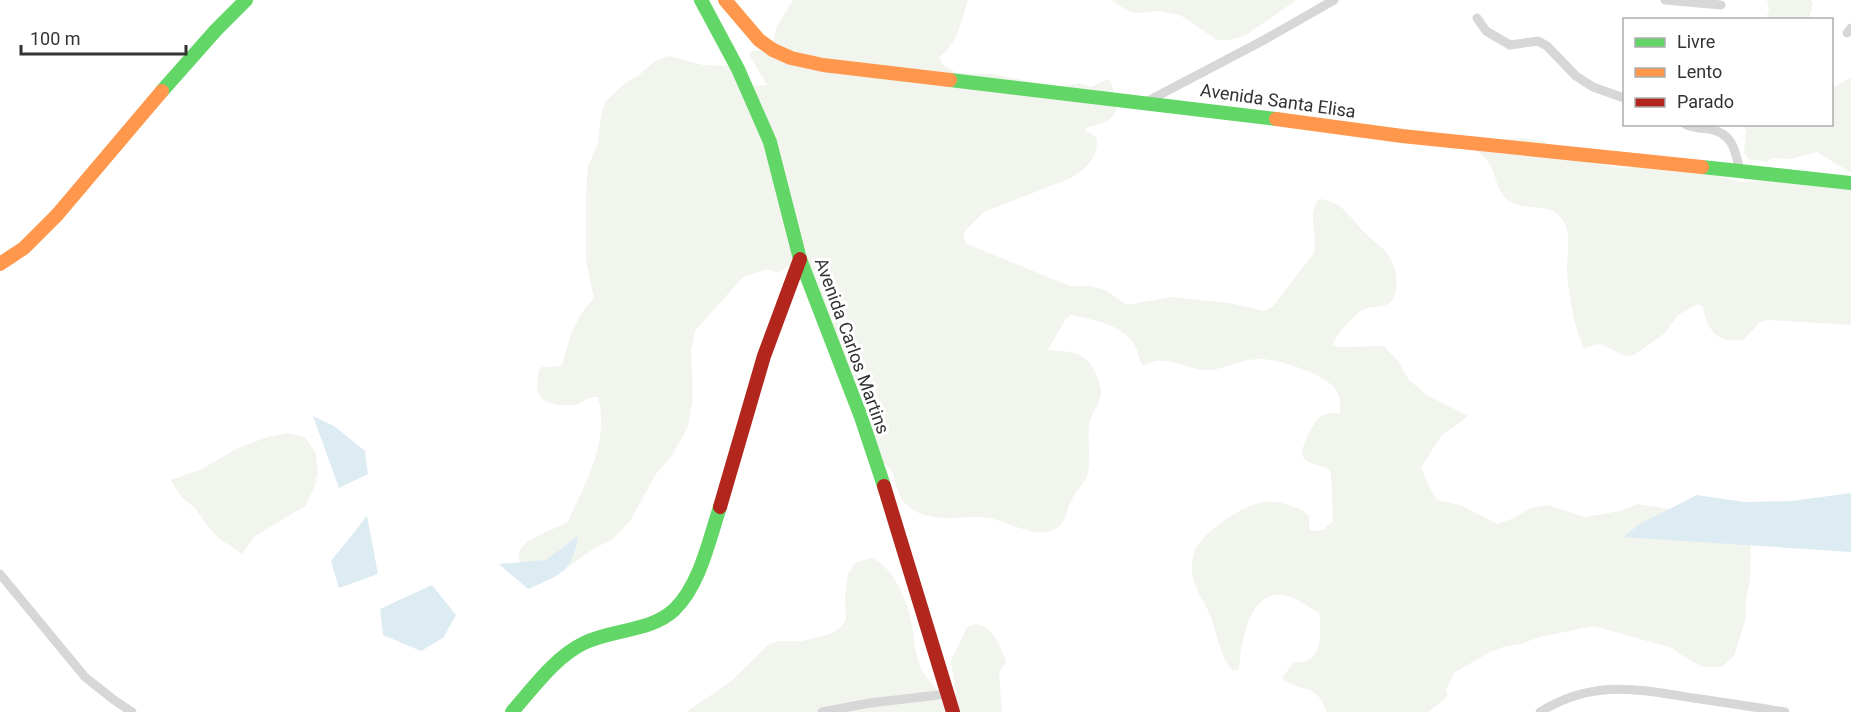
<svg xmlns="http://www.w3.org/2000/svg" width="1851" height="712" font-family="Roboto,sans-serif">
<rect width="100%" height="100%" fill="#fff"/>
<path fill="#f1f5ed" d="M 793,0 L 968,0 C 961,22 958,43 939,57 L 942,64 L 956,73 L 993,74 L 1056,87 L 1079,83 L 1091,87 L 1108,79 C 1113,84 1113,90 1115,97 C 1121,121 1104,122 1086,128 L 1086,131 L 1096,137 C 1101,155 1085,170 1071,178 L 984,212 L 965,231 L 963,238 L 967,244 L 1070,286 L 1090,286 L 1105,290 L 1127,305 L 1171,297 L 1229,303 L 1264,311 L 1273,306 L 1314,253 C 1318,235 1306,214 1319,199 C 1342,200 1350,218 1365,233 C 1372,240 1380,245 1386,252 C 1396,263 1401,286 1392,300 C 1387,308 1376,306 1367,308 C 1355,312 1337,333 1333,345 L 1340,347 L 1384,346 L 1398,361 L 1409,380 L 1427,395 L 1468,416 C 1461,423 1444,432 1440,438 C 1434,446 1428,458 1421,467 L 1427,483 L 1437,500 L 1460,505 L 1498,524 L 1514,518 L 1530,508 L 1548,505 L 1585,517 L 1620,511 L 1637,504 L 1708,515 L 1751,539 L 1750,581 L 1746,599 L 1746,618 L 1734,656 L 1722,667 L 1703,667 L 1686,658 L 1672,648 L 1594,626 L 1539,637 L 1521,644 L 1503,647 L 1488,653 L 1454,673 L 1446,690 L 1448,694 L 1444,700 L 1428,712 L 1327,712 C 1315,680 1302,695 1282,678 L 1293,663 C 1297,662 1305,662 1308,660 C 1323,652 1321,626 1319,613 C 1310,608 1300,600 1290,597 C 1250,583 1241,641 1239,669 L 1233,671 C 1220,656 1218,638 1212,620 C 1203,595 1188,586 1193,556 C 1197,535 1242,505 1263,502 C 1277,500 1300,506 1309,516 L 1309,529 L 1312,531 L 1323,530 L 1333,521 L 1331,472 C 1324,463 1309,467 1303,457 C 1299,448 1314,420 1322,416 C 1327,412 1334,413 1340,413 C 1340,405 1341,398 1337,391 C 1326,374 1277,358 1258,359 C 1242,359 1226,369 1209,370 C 1184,371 1167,352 1143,366 C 1138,359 1139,351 1134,344 C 1122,325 1092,319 1071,315 L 1065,320 L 1048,350 C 1071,351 1090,352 1098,379 C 1099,382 1101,388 1101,392 C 1101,403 1090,414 1089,426 C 1087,442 1092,461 1087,476 C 1083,486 1074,493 1070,503 C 1066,513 1065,524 1055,529 C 1036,540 1007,521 989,518 C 964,514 943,524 917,512 C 889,498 902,473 882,462 L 873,436 L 870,420 L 807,261 L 793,264 L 777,273 L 768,269 L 743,277 L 695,331 L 691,350 L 693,396 L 688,427 L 672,455 L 656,474 L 630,521 L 613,539 L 593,549 L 554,577 L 524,574 C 521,567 516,558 520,550 C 525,539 556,528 567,523 C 585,485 610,441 598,397 C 589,396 584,402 576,405 C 571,406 566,405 561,405 C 536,403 534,390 540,368 C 548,365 554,369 562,365 C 570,337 574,319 594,298 L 586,260 L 586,192 L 588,167 L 598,143 L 601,115 L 605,102 L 624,84 L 639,75 L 655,61 L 669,56 L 703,65 L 730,66 L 749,86 L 767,85 L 749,54 L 752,51 L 767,51 L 772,46 L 777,26 Z
M 1111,0 L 1297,0 L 1244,36 L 1229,40 L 1217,40 L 1180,15 L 1157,11 L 1137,13 L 1128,11 Z
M 1767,0 L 1811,0 L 1813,4 L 1809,19 L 1766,19 L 1769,9 Z
M 1851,77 L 1851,173 L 1817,152 L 1791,159 L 1772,158 L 1766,162 L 1748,159 L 1744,153 L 1746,131 L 1742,125 L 1832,124 L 1832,85 L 1836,86 Z
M 1523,138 L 1542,141 L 1570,156 L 1618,168 L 1659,166 L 1701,172 L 1741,182 L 1760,181 L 1767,179 L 1771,183 L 1803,177 L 1851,184 L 1851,325 L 1768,320 L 1760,322 L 1743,340 C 1715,343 1709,331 1702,306 L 1698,304 L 1678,315 L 1664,334 L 1634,355 L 1625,356 L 1601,344 L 1593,345 L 1585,349 C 1574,330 1568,291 1567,269 C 1567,253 1572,233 1562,219 C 1549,201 1525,213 1508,200 C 1497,192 1496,174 1489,163 C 1485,157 1478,152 1472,147 L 1477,143 Z
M 287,433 L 305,437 L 316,454 L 318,471 L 314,489 L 305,506 L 255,536 L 242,554 L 217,537 L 206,524 L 195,508 L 181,497 L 171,480 L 202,469 L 236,449 L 267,437 Z
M 872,558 C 893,567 906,598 911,620 C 916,646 913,663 933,685 C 939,692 943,695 952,698 L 956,695 L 951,661 L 967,627 C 988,615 1001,647 1006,662 L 999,673 L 1002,712 L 686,712 L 730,682 L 769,644 L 780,641 L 803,641 L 833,633 L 841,627 L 846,620 L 845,594 L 848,574 L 856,562 Z"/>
<path fill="#ddebf3" d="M 313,416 L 334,426 L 365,451 L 368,474 L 339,488 Z
M 1851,493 L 1851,552 L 1623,537 L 1640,524 L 1697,495 L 1744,502 L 1792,501 Z
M 367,516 L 378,574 L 339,588 L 331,561 Z
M 578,536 C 572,573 560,575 528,589 L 499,564 L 546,560 Z
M 432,585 L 456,615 L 443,638 L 421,651 L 383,635 L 380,609 Z"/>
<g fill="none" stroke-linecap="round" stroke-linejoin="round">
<path stroke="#d7d7d7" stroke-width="9" d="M 1665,0 L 1721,5
M 1477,18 L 1486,31 L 1510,45 L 1538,41 L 1547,46 L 1576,76 L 1593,87 L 1624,98
M 1847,33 L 1851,28
M 1146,102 L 1264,40 L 1334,0
M 1685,124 C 1692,128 1701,128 1709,129 C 1733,133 1735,150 1740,171
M 0,574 L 85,677 L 114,700 L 132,712
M 822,712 L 870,703 L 947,694
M 1540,712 C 1593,679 1636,689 1693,698 C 1723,702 1754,707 1785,712"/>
<path stroke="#63d668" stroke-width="14" d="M 701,0 L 738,69 L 770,142 L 800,259 L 861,417 L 884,486
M 950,80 L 1276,119
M 162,91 L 216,30 L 246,0
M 1702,167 L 1851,183
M 512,712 C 533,688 555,657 584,643 C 612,629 650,632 674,610 C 700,585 709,540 720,507"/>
<path stroke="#ff974d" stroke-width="14" d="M 725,0 L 759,40 L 773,50 L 791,58 L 823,65 L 950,80
M 1276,119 L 1402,136 L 1702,167
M 0,264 L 24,248 L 57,215 L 162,91"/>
<path stroke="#b3261e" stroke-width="14" d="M 884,486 L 953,712
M 720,507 L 764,356 L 800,259"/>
</g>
<g text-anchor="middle" stroke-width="6" stroke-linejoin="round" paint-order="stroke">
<g font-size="18" fill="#333" stroke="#fff">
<text transform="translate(1278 101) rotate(8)" y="6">Avenida Santa Elisa</text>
<text transform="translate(852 346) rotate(70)" y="6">Avenida Carlos Martins</text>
</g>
</g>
<rect x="1623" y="18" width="210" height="108" fill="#ffffff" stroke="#adadad" stroke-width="1.5"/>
<rect x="1635" y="38" width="30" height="9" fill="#63d668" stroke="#adadad" stroke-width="1.5"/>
<text x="1677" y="48" font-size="18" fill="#333333">Livre</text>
<rect x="1635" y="68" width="30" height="9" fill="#ff974d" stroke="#adadad" stroke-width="1.5"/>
<text x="1677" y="78" font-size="18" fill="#333333">Lento</text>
<rect x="1635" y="98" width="30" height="9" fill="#b3261e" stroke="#adadad" stroke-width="1.5"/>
<text x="1677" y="108" font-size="18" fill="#333333">Parado</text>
<path d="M21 45v9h165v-9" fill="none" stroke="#333333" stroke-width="3"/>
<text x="30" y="45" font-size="18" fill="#333333" stroke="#ffffff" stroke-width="4.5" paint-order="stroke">100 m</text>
</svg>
